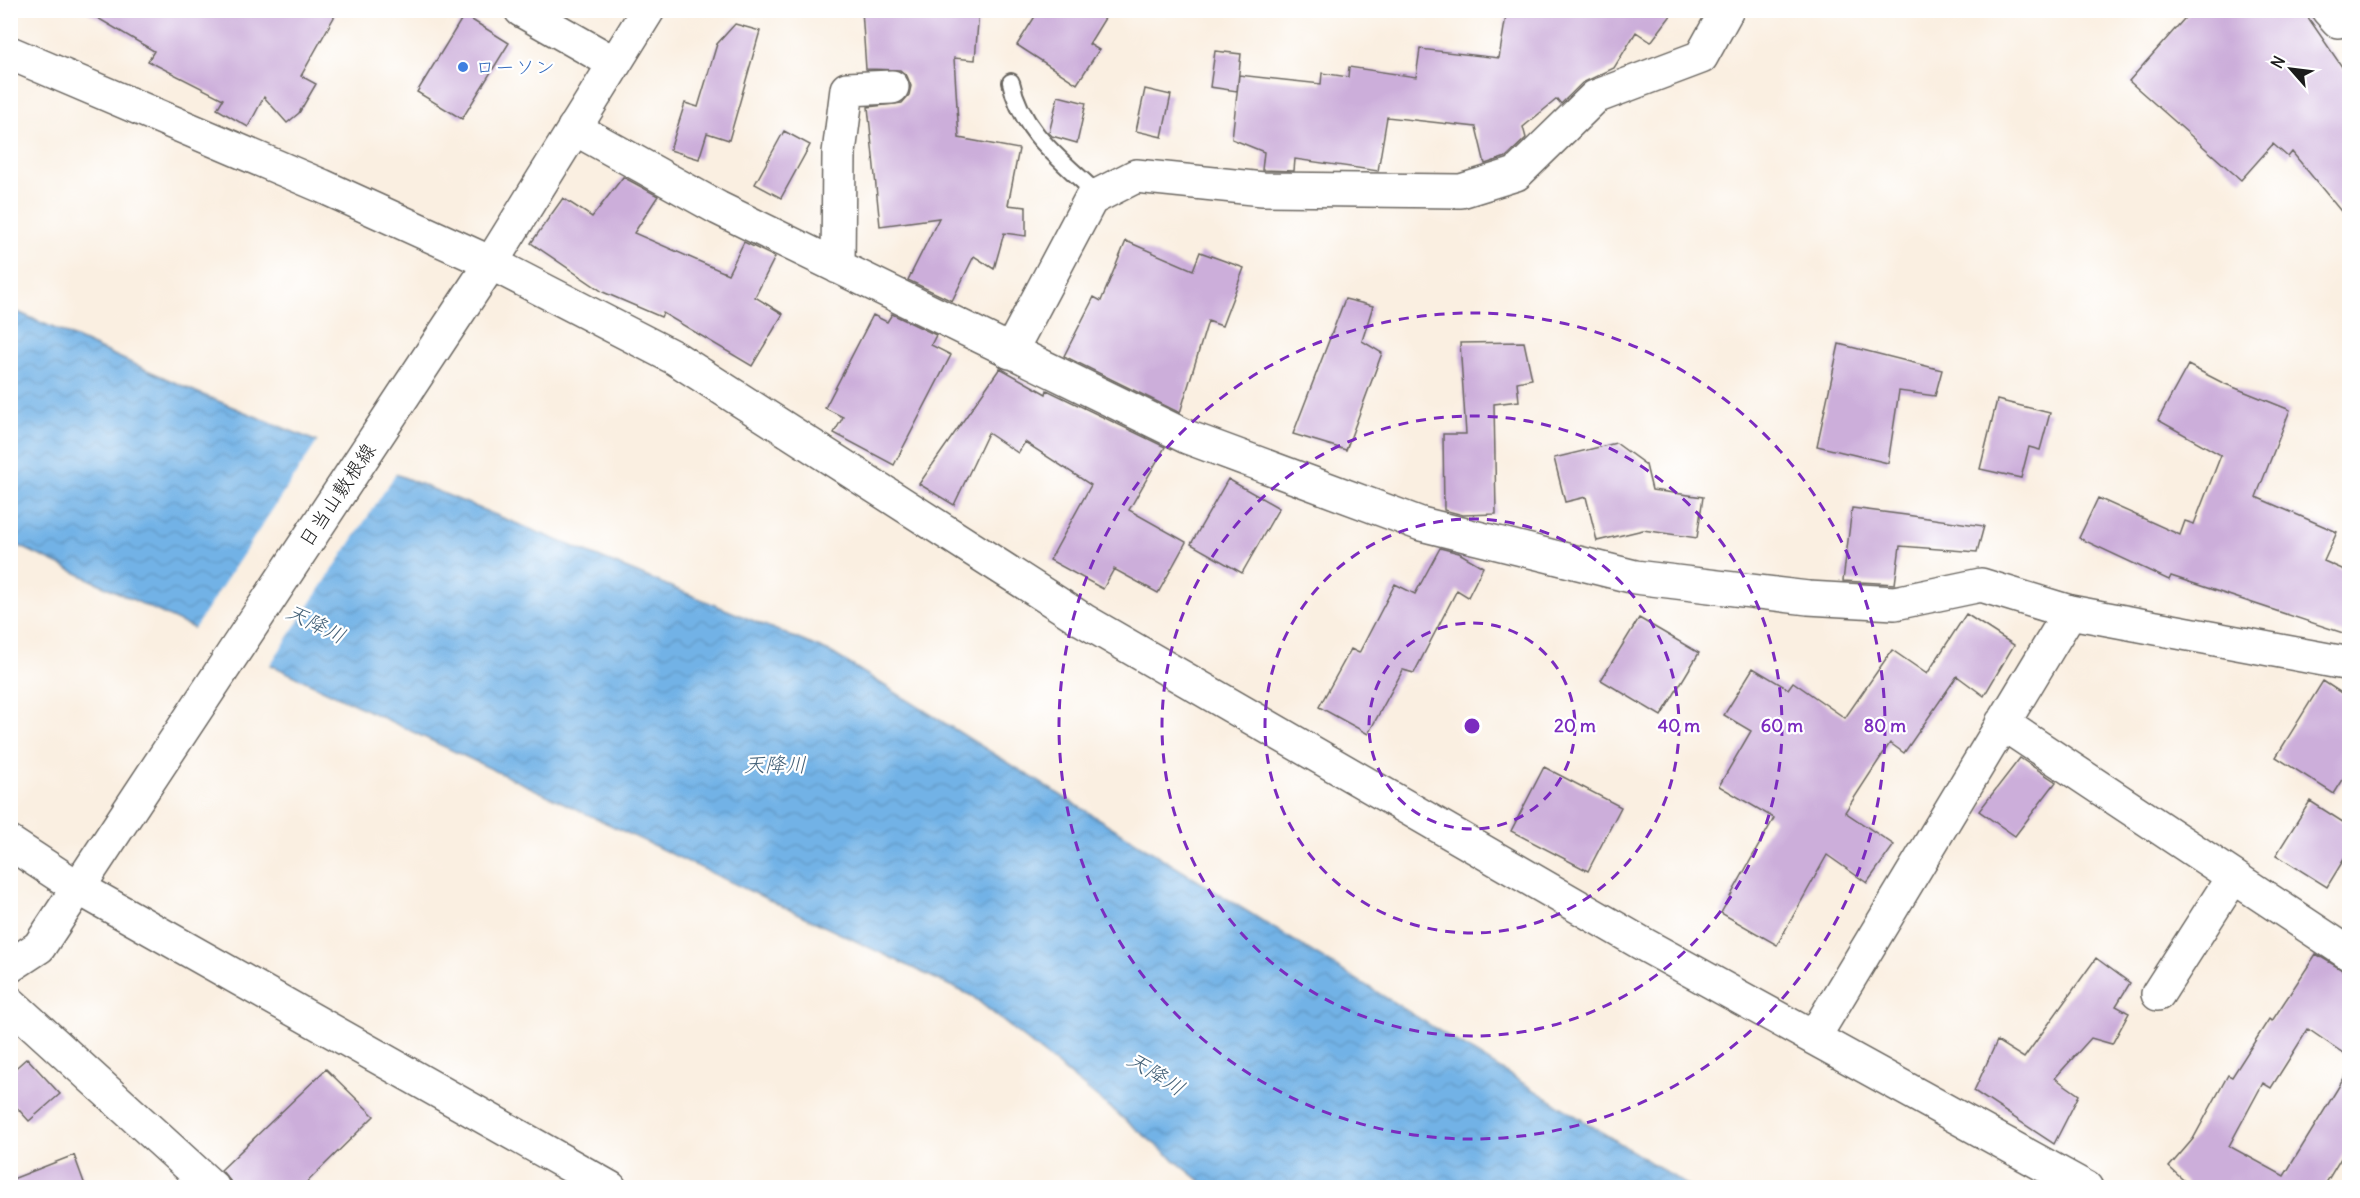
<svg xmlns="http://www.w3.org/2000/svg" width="2360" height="1198" font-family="Delius,'Klee One',sans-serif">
<defs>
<pattern id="water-waves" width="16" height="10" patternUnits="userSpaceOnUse" patternTransform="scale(1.5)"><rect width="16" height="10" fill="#72b2e6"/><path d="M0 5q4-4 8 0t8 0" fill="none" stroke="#6298c5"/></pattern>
</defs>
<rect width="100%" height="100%" fill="#fff"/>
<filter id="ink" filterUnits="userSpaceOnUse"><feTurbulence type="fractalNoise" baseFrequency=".0167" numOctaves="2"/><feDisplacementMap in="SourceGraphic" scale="12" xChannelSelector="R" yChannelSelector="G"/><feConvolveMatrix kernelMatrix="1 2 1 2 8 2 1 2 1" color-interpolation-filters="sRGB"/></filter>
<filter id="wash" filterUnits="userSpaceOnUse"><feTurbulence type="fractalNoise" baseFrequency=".008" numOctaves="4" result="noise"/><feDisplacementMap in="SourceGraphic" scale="24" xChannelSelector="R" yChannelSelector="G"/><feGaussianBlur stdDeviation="1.35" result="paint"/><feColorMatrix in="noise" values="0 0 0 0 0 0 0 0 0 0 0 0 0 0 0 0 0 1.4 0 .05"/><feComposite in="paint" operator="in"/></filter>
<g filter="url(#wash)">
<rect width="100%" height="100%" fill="#faefe1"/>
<path fill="url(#water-waves)" stroke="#476781" stroke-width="1.5" d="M 11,309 L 196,392 L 832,653 L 1690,1187 L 1208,1187 L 972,996 L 11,542 Z"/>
<path fill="#faefe1" d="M 319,439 L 397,472 L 268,668 L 192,632 Z"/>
<g id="blocks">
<path fill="#ccaeda" d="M 84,10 L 338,10 L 301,76 L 316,84 L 299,113 L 287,123 L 264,97 L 248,127 L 217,109 L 223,99 L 148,61 L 154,51 Z
M 862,10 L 979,10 L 975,60 L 954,58 L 959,138 L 1019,149 L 1008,205 L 1026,207 L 1026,236 L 1004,233 L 994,269 L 974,256 L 952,301 L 908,280 L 939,218 L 880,226 L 868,107 L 902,103 L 909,95 L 911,86 L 907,76 L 900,70 L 866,69 Z
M 1039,10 L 1110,10 L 1089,44 L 1099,50 L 1077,84 L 1017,45 Z
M 1507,10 L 1675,10 L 1651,42 L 1636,32 L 1614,68 L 1582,83 L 1561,104 L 1557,99 L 1523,127 L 1526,138 L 1506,157 L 1485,164 L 1476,127 L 1387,117 L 1378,171 L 1295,159 L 1294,171 L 1262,170 L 1264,152 L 1232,139 L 1239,75 L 1321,84 L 1322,73 L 1348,77 L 1349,67 L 1416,77 L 1420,49 L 1499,58 Z
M 2192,10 L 2303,10 L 2349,77 L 2349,221 L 2292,152 L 2288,157 L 2273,144 L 2241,180 L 2129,81 Z
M 464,15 L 509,43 L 462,119 L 417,92 Z
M 735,24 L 760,31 L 729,140 L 707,133 L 699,159 L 670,150 L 685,103 L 698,107 L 717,44 Z
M 1215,51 L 1241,54 L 1237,91 L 1210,87 Z
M 1145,89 L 1171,95 L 1162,137 L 1136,131 Z
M 1058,96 L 1086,103 L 1077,143 L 1052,136 L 1049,133 Z
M 784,131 L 810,145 L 781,198 L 755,184 Z
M 623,177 L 658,196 L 634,233 L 728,274 L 744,242 L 775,257 L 755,297 L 783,314 L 752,366 L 663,313 L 661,317 L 603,292 L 531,243 L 563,198 L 592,217 Z
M 1126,241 L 1193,270 L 1200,252 L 1244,268 L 1222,326 L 1208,321 L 1180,413 L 1064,356 L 1094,297 L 1101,301 Z
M 1345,299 L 1373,306 L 1362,341 L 1382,353 L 1346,450 L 1293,434 Z
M 892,314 L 936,335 L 931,345 L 951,355 L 894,465 L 834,433 L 843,417 L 825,408 L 873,315 L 887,322 Z
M 1524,342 L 1532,379 L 1517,382 L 1519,401 L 1494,404 L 1496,514 L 1463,515 L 1444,510 L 1443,434 L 1466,434 L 1460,343 Z
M 1839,344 L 1942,370 L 1935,396 L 1899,391 L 1888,463 L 1817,446 Z
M 2188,365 L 2223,383 L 2290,410 L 2256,497 L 2337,532 L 2324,561 L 2349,572 L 2349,635 L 2171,576 L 2169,580 L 2079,538 L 2098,498 L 2180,535 L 2185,521 L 2194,524 L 2221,455 L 2158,420 Z
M 1000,368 L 1046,394 L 1047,390 L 1165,447 L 1129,510 L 1186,542 L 1158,593 L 1114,569 L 1103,589 L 1050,560 L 1091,485 L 1025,442 L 1018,453 L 988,433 L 954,505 L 919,484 Z
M 1997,400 L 2050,413 L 2040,450 L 2029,447 L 2021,478 L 1980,469 Z
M 1616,443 L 1646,465 L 1652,490 L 1703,497 L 1697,538 L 1643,530 L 1597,541 L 1586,497 L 1565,502 L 1554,458 Z
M 1228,479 L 1279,508 L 1242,573 L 1191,544 Z
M 1852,508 L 1906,515 L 1984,526 L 1977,552 L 1900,546 L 1895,584 L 1843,581 Z
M 1440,548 L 1459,553 L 1483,567 L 1468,597 L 1457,590 L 1414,673 L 1403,670 L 1368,734 L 1319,707 L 1351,649 L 1359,653 L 1395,584 L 1415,594 Z
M 1966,614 L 2014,645 L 1984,696 L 1957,676 L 1904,753 L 1890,743 L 1845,812 L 1894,845 L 1867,883 L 1827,855 L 1777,945 L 1721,913 L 1774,818 L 1719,786 L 1751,731 L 1724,715 L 1753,668 L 1788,689 L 1793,682 L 1845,718 L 1892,650 L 1927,674 Z
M 1639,618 L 1699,653 L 1661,716 L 1601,680 Z
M 2323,681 L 2349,698 L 2349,770 L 2334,794 L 2276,757 Z
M 2020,758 L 2056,782 L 2015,836 L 1979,811 Z
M 1544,767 L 1621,807 L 1588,871 L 1511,831 Z
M 2310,801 L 2349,826 L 2349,851 L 2327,887 L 2276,855 Z
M 2316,954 L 2349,974 L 2349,1057 L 2308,1029 L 2271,1088 L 2263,1083 L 2229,1146 L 2284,1176 L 2349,1070 L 2349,1145 L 2323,1188 L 2192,1188 L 2169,1167 L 2193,1139 L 2228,1075 L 2232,1077 L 2269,1019 L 2272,1021 Z
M 2096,958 L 2130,983 L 2116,1006 L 2129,1013 L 2112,1044 L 2091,1038 L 2055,1078 L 2079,1095 L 2054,1144 L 1974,1091 L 1997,1041 L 2024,1058 Z
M 27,1058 L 60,1094 L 29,1121 L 10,1100 L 10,1073 Z
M 326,1069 L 374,1116 L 301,1188 L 231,1188 L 231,1182 L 221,1170 Z
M 74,1155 L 86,1188 L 10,1188 L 10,1180 Z"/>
</g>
</g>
<g filter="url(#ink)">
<use href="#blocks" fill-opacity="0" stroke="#6a6661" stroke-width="1.5"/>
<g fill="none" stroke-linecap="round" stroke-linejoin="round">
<g stroke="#6a6661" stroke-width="20">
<path id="lane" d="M 1011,82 C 1021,132 1063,161 1098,195"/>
</g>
<g stroke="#6a6661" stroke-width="36">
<path id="street" d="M 521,10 L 614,63
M 2328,10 L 2338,21
M 10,53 L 322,186 L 491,263 L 675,358 L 1083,620 L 1643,944 L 2086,1188
M 574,128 L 718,208 L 1187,437 L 1421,524 L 1635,577 L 1808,598 L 1895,603 L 1981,585 L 2070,612 L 2350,664
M 838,267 L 839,153 L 847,89 L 892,87
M 1010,352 L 1091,199 L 1136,176 L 1263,189 L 1461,191 L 1516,174 L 1595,97 L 1701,57 L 1727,10
M 2002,723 L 2350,954
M 10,843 L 77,887 L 610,1188
M 2158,994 L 2233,877
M 10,1003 L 213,1188
M 1814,1037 L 2070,612"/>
</g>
<g stroke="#6a6661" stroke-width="36">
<path id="secondary" d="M 10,966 L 39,947 L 491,263 L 648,10"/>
</g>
<use href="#lane" stroke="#fff" stroke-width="16"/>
<use href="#street" stroke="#fff" stroke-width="33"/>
<use href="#secondary" stroke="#fff" stroke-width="33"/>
</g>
</g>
<g fill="none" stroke="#7b2cbf" stroke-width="3" stroke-dasharray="10 8">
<circle cx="1472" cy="726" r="103"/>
<circle cx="1472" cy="726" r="207"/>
<circle cx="1472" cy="726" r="310"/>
<circle cx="1472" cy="726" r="413"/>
</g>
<circle fill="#3f7fe0" stroke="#fff" stroke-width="2" cx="463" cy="67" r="6"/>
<g text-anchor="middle" stroke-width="4.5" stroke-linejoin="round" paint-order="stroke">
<g font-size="20" fill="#366cbe" stroke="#fff" text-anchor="start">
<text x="475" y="74">ローソン</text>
</g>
<g font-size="20" fill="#1c1c1c" stroke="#fff">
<text transform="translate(337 495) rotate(-56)" y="7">日当山敷根線</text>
</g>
<g font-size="21" font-style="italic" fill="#436077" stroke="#fff">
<text transform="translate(316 624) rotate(26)" y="7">天降川</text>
<text x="775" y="772">天降川</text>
<text transform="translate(1156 1074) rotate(32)" y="7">天降川</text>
</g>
</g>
<circle cx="1472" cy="726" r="9" fill="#7b2cbf" stroke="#fff" stroke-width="3"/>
<g font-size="18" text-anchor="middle" font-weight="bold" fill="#7b2cbf" stroke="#fff" stroke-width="4.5" stroke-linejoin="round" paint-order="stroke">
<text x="1575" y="732">20 m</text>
<text x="1679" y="732">40 m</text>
<text x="1782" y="732">60 m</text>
<text x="1885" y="732">80 m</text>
</g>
<rect width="2360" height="1198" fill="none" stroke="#fff" stroke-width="36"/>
<g transform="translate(2291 69) rotate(298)" stroke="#ffffff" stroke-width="4.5" paint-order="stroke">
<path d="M0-4.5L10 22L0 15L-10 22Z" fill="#1c1c1c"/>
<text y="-9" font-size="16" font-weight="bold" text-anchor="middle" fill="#1c1c1c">N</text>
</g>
</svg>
